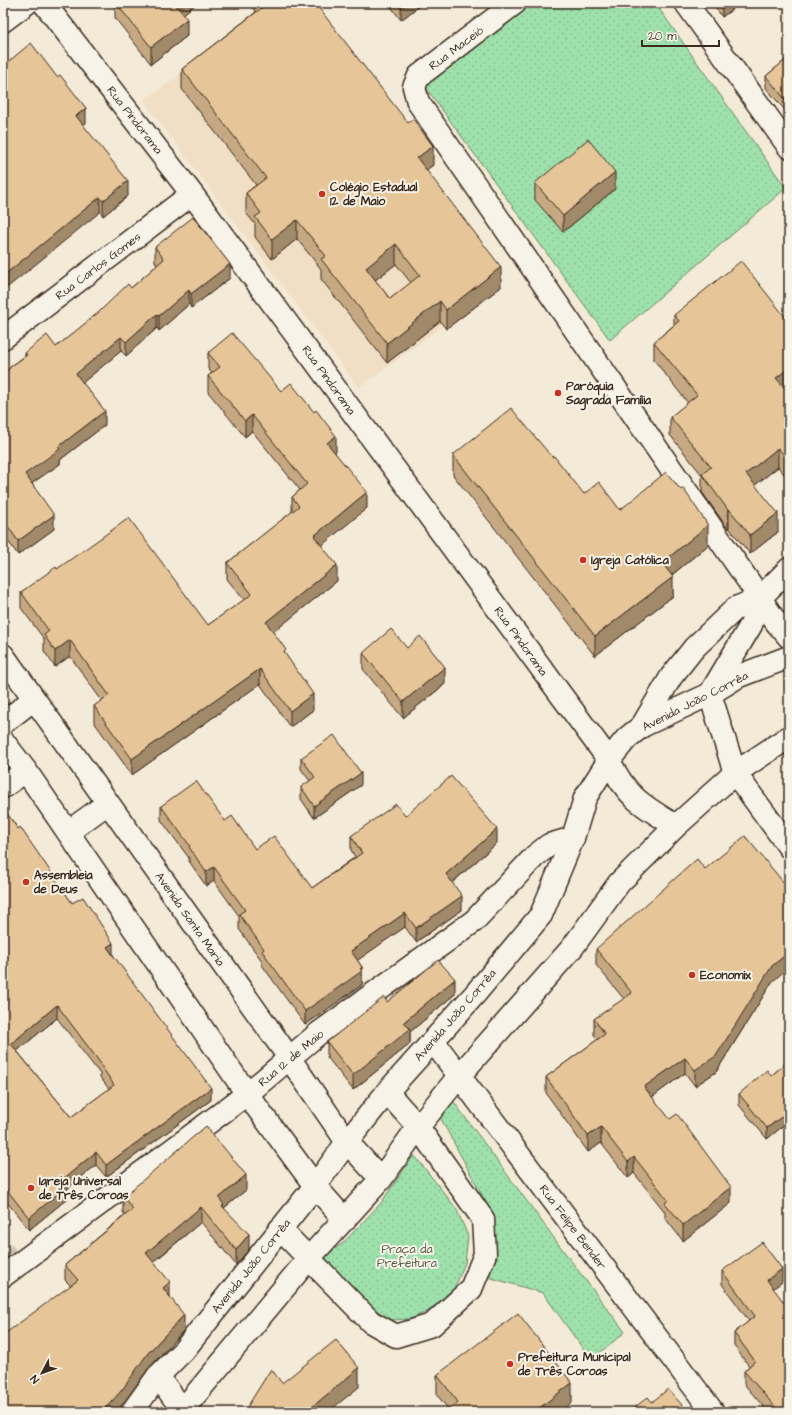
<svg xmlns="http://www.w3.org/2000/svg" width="792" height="1415" font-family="'Architects Daughter',sans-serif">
<defs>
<pattern id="grass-dots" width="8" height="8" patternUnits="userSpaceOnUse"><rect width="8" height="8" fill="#9ee1ac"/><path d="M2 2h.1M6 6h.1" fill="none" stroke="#89c194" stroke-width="1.8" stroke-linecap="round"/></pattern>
</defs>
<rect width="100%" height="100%" fill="#f4ead8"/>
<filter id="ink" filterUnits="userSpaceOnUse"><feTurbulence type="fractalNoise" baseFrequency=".025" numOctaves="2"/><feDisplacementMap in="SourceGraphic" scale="8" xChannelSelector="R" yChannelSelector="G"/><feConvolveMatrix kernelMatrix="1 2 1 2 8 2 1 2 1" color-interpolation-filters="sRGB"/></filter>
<g filter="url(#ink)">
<path fill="#f0dfc5" d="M 275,3 L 494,288 L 359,388 L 144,101 Z"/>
<path fill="url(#grass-dots)" stroke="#6c8665" d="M 532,3 L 655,3 L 786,188 L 610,340 L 424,85 Z
M 451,1098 L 565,1253 L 625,1332 L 591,1360 L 543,1293 L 488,1277 L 489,1208 L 435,1108 Z
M 414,1155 L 456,1208 L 468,1236 L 465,1263 L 454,1289 L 431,1310 L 410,1319 L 390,1320 L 352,1292 L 324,1257 L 343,1243 L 381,1203 Z"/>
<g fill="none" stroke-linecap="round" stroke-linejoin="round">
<path stroke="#cfc4b3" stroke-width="22" stroke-dasharray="22 11" stroke-linecap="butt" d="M 3,1251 L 14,1267"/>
<g stroke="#3b2a1e" stroke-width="25">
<path id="minor" d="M 44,3 L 192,194 L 609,760
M 515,3 L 419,76 L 414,87 L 418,102 L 760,598
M 686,3 L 789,147
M 3,21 L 27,3
M 3,338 L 192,194
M 710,694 L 751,625 L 760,598
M 642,726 L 671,677 L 694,648 L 736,608 L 760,598 L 789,569
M 735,773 L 789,847
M 3,787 L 26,771
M 433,1041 L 713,1412
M 280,1229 L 371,1322 L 396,1336 L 432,1325 L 471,1289 L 485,1254 L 483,1219 L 418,1127 L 387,1092
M 3,1276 L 247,1094 L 319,1033 L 474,921 L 535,856 L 549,845 L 573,838
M 158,1376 L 184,1412"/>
</g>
<g stroke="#3b2a1e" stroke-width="25">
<path id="major" d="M 760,598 L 776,622 L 789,637
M 3,655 L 290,1059 L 347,1142 L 381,1179
M 710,694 L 735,773
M 3,723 L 34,699
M 3,741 L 26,771 L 247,1094 L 315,1186 L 345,1220
M 609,760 C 626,797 643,806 676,826
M 68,832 L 108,803
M 132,1412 L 158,1376 L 184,1350 L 315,1186 L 347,1142 L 387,1092 L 475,994 L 541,915 L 573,838 L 585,798 L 609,760 L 627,738 L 642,726 L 710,694 L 739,676 L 789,657
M 181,1412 L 309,1258 L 381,1179 L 418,1127 L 459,1076 L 572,948 L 619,883 L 676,826 L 735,773 L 789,737"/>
</g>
<use href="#minor" stroke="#f7f3e8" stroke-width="22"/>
<use href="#major" stroke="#f7f3e8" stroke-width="22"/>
</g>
<path fill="#c6a983" stroke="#3b2a1e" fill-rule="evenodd" d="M 115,3 L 197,3 L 183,14 L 187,36 L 151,64 L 115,18 Z
M 248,3 L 315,3 L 433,165 L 426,170 L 501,287 L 446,329 L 440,321 L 387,363 L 321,279 L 321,269 L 297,239 L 272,259 L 255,237 L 255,224 L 246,213 L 246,193 L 256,185 L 182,89 L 182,69 L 256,12 ZM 396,264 L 411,283 L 390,299 L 375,280 Z
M 388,3 L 423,3 L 401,20 Z
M 712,3 L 741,3 L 722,17 Z
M 789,57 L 789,115 L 766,88 L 766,76 Z
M 3,66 L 86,123 L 83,125 L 128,196 L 103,216 Z
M 535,183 L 615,189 L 563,232 L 535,200 Z
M 155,247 L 230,278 L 191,308 L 189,304 L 159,331 L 157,328 L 126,356 L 121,351 L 82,383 L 105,425 L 60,460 L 60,464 L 32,483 L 54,529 L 18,555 L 3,534 L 3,373 L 10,369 L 10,367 L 25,356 L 25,353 L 56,347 L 131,288 L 157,265 L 155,261 Z
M 674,315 L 786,389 L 789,393 L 789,480 L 778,467 L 755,485 L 778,532 L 750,554 L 729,528 L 728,529 L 702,492 L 702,475 L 670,435 L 670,417 L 688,403 L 654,360 L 654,342 L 674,325 Z
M 208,353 L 281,391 L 336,452 L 335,453 L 367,508 L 321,545 L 337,581 L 273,632 L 286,656 L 313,710 L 290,727 L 260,684 L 132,775 L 94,722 L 94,706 L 102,701 L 70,656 L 55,667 L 44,651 L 44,639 L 21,608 L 21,592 L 57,569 L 208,625 L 244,600 L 227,579 L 227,563 L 292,512 L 292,497 L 300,490 L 252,431 L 245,437 L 208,392 L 208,376 L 212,373 L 208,369 Z
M 453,455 L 584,494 L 708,545 L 672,575 L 673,596 L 595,656 L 453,475 Z
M 407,648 L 445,684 L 403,718 L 363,669 L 363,653 Z
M 301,758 L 361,785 L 314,818 L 301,799 L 301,787 L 310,781 L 301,769 Z
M 161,806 L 225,821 L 255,849 L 312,888 L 355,857 L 351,850 L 351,836 L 405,816 L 497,843 L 452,883 L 462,910 L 416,942 L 405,927 L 357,960 L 362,967 L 362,985 L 305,1025 L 262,965 L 262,961 L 239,929 L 239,916 L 214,881 L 206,886 L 189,861 L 189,858 L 161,820 Z
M 3,808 L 72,903 L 113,955 L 211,1100 L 106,1177 L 96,1165 L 67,1189 L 67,1199 L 29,1230 L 3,1197 ZM 57,1018 L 100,1074 L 100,1077 L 109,1089 L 71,1117 L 17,1051 Z
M 596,949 L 772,982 L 716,1072 L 695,1086 L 685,1073 L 652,1097 L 731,1203 L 683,1241 L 665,1218 L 665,1212 L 634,1173 L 628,1178 L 601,1143 L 588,1152 L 546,1093 L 546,1077 L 598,1039 L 594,1035 L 594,1019 L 624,999 L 596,965 Z
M 455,994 L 410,1032 L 410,1044 L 353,1090 L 327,1057 L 327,1042 L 387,1002 Z
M 789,1060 L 789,1121 L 767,1139 L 739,1105 L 739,1094 L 771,1076 Z
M 246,1190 L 224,1208 L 249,1249 L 236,1265 L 201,1222 L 154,1262 L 170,1297 L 184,1330 L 148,1369 L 122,1405 L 70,1285 L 65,1280 L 65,1265 L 125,1215 L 123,1212 L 123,1197 Z
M 722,1271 L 782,1282 L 773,1288 L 789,1412 L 768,1412 L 744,1384 L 744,1371 L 749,1366 L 734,1346 L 734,1333 L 749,1321 L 722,1284 Z
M 437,1375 L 572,1403 L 560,1412 L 446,1412 L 449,1410 L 437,1395 Z"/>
<path fill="#a18a6a" stroke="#3b2a1e" d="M 176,3 L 197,3 L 175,21 L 175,4 Z
M 408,3 L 423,3 L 401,20 L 401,8 Z
M 722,3 L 741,3 L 722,17 Z
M 187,19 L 187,36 L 151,64 L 151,47 Z
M 86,108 L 86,123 L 76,131 L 76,116 Z
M 433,146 L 433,165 L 417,177 L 417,158 Z
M 615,172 L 615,189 L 563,232 L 563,216 Z
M 128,181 L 128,196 L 103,216 L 103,201 Z
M 100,197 L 100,212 L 3,291 L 3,276 Z
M 297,220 L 297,239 L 272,259 L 272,239 Z
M 396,244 L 396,264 L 366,287 L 366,268 Z
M 230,264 L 230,278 L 191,308 L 191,294 Z
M 501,267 L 501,287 L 446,329 L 446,310 Z
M 189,290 L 189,304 L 159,331 L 159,316 Z
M 440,301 L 440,321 L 387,363 L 387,343 Z
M 157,314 L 157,328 L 126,356 L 126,342 Z
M 121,337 L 121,351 L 76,388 L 76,374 Z
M 789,368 L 789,386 L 776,396 L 776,378 Z
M 105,411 L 105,425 L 60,460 L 60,464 L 25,488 L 25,474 L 58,447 Z
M 252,415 L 252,431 L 245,437 L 245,421 Z
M 336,436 L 336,452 L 327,459 L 327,443 Z
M 778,448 L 778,467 L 746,492 L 746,474 Z
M 367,492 L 367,508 L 314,552 L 314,536 Z
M 729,509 L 729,528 L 728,529 L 728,510 Z
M 778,513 L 778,532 L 750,554 L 750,535 Z
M 54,515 L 54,529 L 18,555 L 18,541 Z
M 708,525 L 708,545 L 662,583 L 662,563 Z
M 337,565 L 337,581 L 266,638 L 266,622 Z
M 673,577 L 673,596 L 595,656 L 595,636 Z
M 70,640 L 70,656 L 55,667 L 55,651 Z
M 445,667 L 445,684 L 403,718 L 403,702 Z
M 260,669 L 260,684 L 132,775 L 132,759 Z
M 313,694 L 313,710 L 290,727 L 290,711 Z
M 361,773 L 361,785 L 314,818 L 314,806 Z
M 497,829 L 497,843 L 446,888 L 446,874 Z
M 214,867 L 214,881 L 206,886 L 206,872 Z
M 462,896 L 462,910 L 416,942 L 416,928 Z
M 405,913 L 405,927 L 351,965 L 351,951 Z
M 113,943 L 113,955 L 107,947 Z
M 789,952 L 789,967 L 772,982 L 716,1072 L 695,1086 L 695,1070 L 772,966 Z
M 362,967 L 362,985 L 305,1025 L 305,1011 Z
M 455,979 L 455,994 L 410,1032 L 410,1044 L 353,1090 L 353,1075 L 404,1022 Z
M 57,1005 L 57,1018 L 11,1056 L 11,1044 Z
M 685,1058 L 685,1073 L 644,1103 L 644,1087 Z
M 211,1088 L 211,1100 L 106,1177 L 106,1165 Z
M 789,1111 L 789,1121 L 767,1139 L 767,1128 Z
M 601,1127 L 601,1143 L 588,1152 L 588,1136 Z
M 96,1152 L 96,1165 L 67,1189 L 67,1199 L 29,1230 L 29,1218 L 62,1180 Z
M 634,1157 L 634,1173 L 628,1178 L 628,1162 Z
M 246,1175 L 246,1190 L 224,1208 L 224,1220 L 219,1198 Z
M 731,1187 L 731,1203 L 683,1241 L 683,1225 Z
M 201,1207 L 201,1222 L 146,1268 L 146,1253 Z
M 249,1234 L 249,1249 L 236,1265 L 236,1250 Z
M 782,1269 L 782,1282 L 767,1293 L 767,1280 Z
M 170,1282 L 170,1297 L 163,1288 Z
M 184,1315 L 184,1330 L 148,1369 L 122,1405 L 116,1412 L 102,1412 L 148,1353 Z
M 359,1368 L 359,1387 L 328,1412 L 306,1412 Z
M 572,1383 L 572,1403 L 560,1412 L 534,1412 Z"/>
<path fill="#e6c598" stroke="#3b2a1e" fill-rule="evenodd" d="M 116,3 L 176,3 L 175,4 L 187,19 L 151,47 Z
M 266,3 L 315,3 L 408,123 L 413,119 L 433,146 L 417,158 L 501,267 L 446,310 L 440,301 L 387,343 L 321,259 L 326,256 L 297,220 L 272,239 L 255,217 L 261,213 L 246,193 L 266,178 L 182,69 L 267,4 ZM 396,244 L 420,275 L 390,299 L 366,268 Z
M 397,3 L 408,3 L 401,8 Z
M 31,43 L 57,77 L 60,75 L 86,108 L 76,116 L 128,181 L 103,201 L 100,197 L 3,276 L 3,66 Z
M 789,57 L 789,104 L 766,76 Z
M 588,139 L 615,172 L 563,216 L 535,183 Z
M 193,217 L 230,264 L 191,294 L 189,290 L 159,316 L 157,314 L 126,342 L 121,337 L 76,374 L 105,411 L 58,447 L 60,449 L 25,474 L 54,515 L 18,541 L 3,519 L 3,373 L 10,368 L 10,367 L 27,355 L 25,353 L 47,335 L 56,347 L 99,312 L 128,284 L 131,288 L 164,259 L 155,247 Z
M 741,261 L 786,318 L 789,316 L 789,368 L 776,378 L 789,393 L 789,461 L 778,448 L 746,474 L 778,513 L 750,535 L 729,509 L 728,510 L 702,474 L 711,467 L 670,417 L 697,395 L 654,342 L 679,321 L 674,315 Z
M 232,333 L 281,391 L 291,383 L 314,412 L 316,410 L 336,436 L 327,443 L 367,492 L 314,536 L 337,565 L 266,622 L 286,650 L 284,652 L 313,694 L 290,711 L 260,669 L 132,759 L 94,706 L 109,695 L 70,640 L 55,651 L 44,635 L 49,631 L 21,592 L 56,567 L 57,569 L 129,518 L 208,625 L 252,594 L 227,563 L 299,506 L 292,497 L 307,484 L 252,415 L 245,421 L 208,376 L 220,367 L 208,353 Z
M 511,408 L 552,457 L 554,456 L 584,494 L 599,482 L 620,510 L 666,472 L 681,490 L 683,488 L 708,525 L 662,563 L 673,577 L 595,636 L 453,455 Z
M 391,629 L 407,648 L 420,636 L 445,667 L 403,702 L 363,653 Z
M 334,735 L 361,773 L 314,806 L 301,787 L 315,777 L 301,758 Z
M 451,776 L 497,829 L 446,874 L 462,896 L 416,928 L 405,913 L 351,951 L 362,967 L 360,969 L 362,971 L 305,1011 L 262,951 L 264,949 L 239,914 L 245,910 L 214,867 L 206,872 L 189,847 L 190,846 L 161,806 L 196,781 L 225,821 L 232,816 L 255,849 L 274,836 L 312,888 L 362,853 L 351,836 L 396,804 L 405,816 Z
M 3,808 L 18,829 L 20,827 L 72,903 L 83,897 L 113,943 L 107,947 L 211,1088 L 106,1165 L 96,1152 L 62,1180 L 67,1186 L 29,1218 L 3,1185 L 3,991 L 6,989 L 3,985 ZM 57,1005 L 101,1064 L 100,1064 L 114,1085 L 71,1117 L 11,1044 Z
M 745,836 L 789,889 L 789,952 L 772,966 L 716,1056 L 695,1070 L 685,1058 L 644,1087 L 670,1119 L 677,1114 L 731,1187 L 683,1225 L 665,1203 L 668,1200 L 634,1157 L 628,1162 L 601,1127 L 588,1136 L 546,1077 L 605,1034 L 594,1019 L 632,993 L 596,949 L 697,859 L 705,869 Z
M 438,960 L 455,979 L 404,1022 L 410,1029 L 353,1075 L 327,1042 L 384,997 L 387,1002 Z
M 789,1060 L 789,1111 L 767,1128 L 739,1094 L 767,1070 L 771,1076 Z
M 206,1126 L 246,1175 L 219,1198 L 224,1205 L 222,1206 L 249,1234 L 236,1250 L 201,1207 L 146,1253 L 170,1282 L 163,1288 L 184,1315 L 148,1353 L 122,1390 L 102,1412 L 3,1412 L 3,1335 L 78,1280 L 65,1265 L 133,1209 L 123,1197 Z
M 762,1242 L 782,1269 L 767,1280 L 789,1309 L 789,1412 L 771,1412 L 776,1408 L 744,1371 L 755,1361 L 734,1333 L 755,1316 L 722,1271 Z
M 518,1313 L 572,1383 L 534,1412 L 446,1412 L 458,1402 L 437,1375 Z
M 336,1340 L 359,1368 L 306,1412 L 244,1412 L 271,1369 L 282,1383 Z
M 668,1389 L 688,1412 L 629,1412 L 648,1397 L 652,1402 Z"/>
</g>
<g fill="#c8321e" stroke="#f7f3e8" stroke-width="1.5">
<circle cx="322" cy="194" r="4"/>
<circle cx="558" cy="393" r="4"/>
<circle cx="583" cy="560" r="4"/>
<circle cx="26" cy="882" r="4"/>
<circle cx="692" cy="975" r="4"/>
<circle cx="31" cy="1188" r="4"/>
<circle cx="510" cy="1364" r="4"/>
</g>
<g text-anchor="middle" stroke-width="4" stroke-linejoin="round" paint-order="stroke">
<g font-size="12" fill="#3b2a1e" stroke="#f7f3e8">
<text transform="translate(456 48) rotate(-37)" y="4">Rua Maceió</text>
<text transform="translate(135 120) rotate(52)" y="4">Rua Pindorama</text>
<text transform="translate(98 266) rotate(-37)" y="4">Rua Carlos Gomes</text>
<text transform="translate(329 380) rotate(54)" y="4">Rua Pindorama</text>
<text transform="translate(521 641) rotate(54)" y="4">Rua Pindorama</text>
<text transform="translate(695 701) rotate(-27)" y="4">Avenida João Corrêa</text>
<text transform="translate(190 919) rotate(55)" y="4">Avenida Santa Maria</text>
<text transform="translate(455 1015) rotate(-49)" y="4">Avenida João Corrêa</text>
<text transform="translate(291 1058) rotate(-40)" y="4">Rua 12 de Maio</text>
<text transform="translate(573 1227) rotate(53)" y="4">Rua Felipe Bender</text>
<text transform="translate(251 1266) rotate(-51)" y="4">Avenida João Corrêa</text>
</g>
<g font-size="12" font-weight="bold" fill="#3b2a1e" stroke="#f7f3e8" text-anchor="start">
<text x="330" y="191">Colégio Estadual<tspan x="330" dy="14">12 de Maio</tspan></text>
<text x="566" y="390">Paróquia<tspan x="566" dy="14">Sagrada Família</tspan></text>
<text x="591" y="564">Igreja Católica</text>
<text x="34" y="879">Assembleia<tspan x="34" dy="14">de Deus</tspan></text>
<text x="700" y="979">Economix</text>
<text x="39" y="1185">Igreja Universal<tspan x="39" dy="14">de Três Coroas</tspan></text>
<text x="518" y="1361">Prefeitura Municipal<tspan x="518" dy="14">de Três Coroas</tspan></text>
</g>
<g font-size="12" fill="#545842" stroke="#f7f3e8">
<text x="407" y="1253">Praça da<tspan x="407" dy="14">Prefeitura</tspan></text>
</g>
</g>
<rect width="792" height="1415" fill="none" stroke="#f7f3e8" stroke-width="16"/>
<rect x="8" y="8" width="776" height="1399" fill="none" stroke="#3b2a1e" stroke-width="1.5" filter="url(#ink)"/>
<g transform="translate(42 1373) rotate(229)" stroke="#f7f3e8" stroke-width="3" paint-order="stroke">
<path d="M0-3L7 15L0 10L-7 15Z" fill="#3b2a1e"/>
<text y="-6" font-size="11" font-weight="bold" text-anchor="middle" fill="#3b2a1e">N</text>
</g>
<path d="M642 40v6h77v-6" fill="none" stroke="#3b2a1e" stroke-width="2"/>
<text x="648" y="40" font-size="12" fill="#3b2a1e" stroke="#f7f3e8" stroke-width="3" paint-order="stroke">20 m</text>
</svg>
